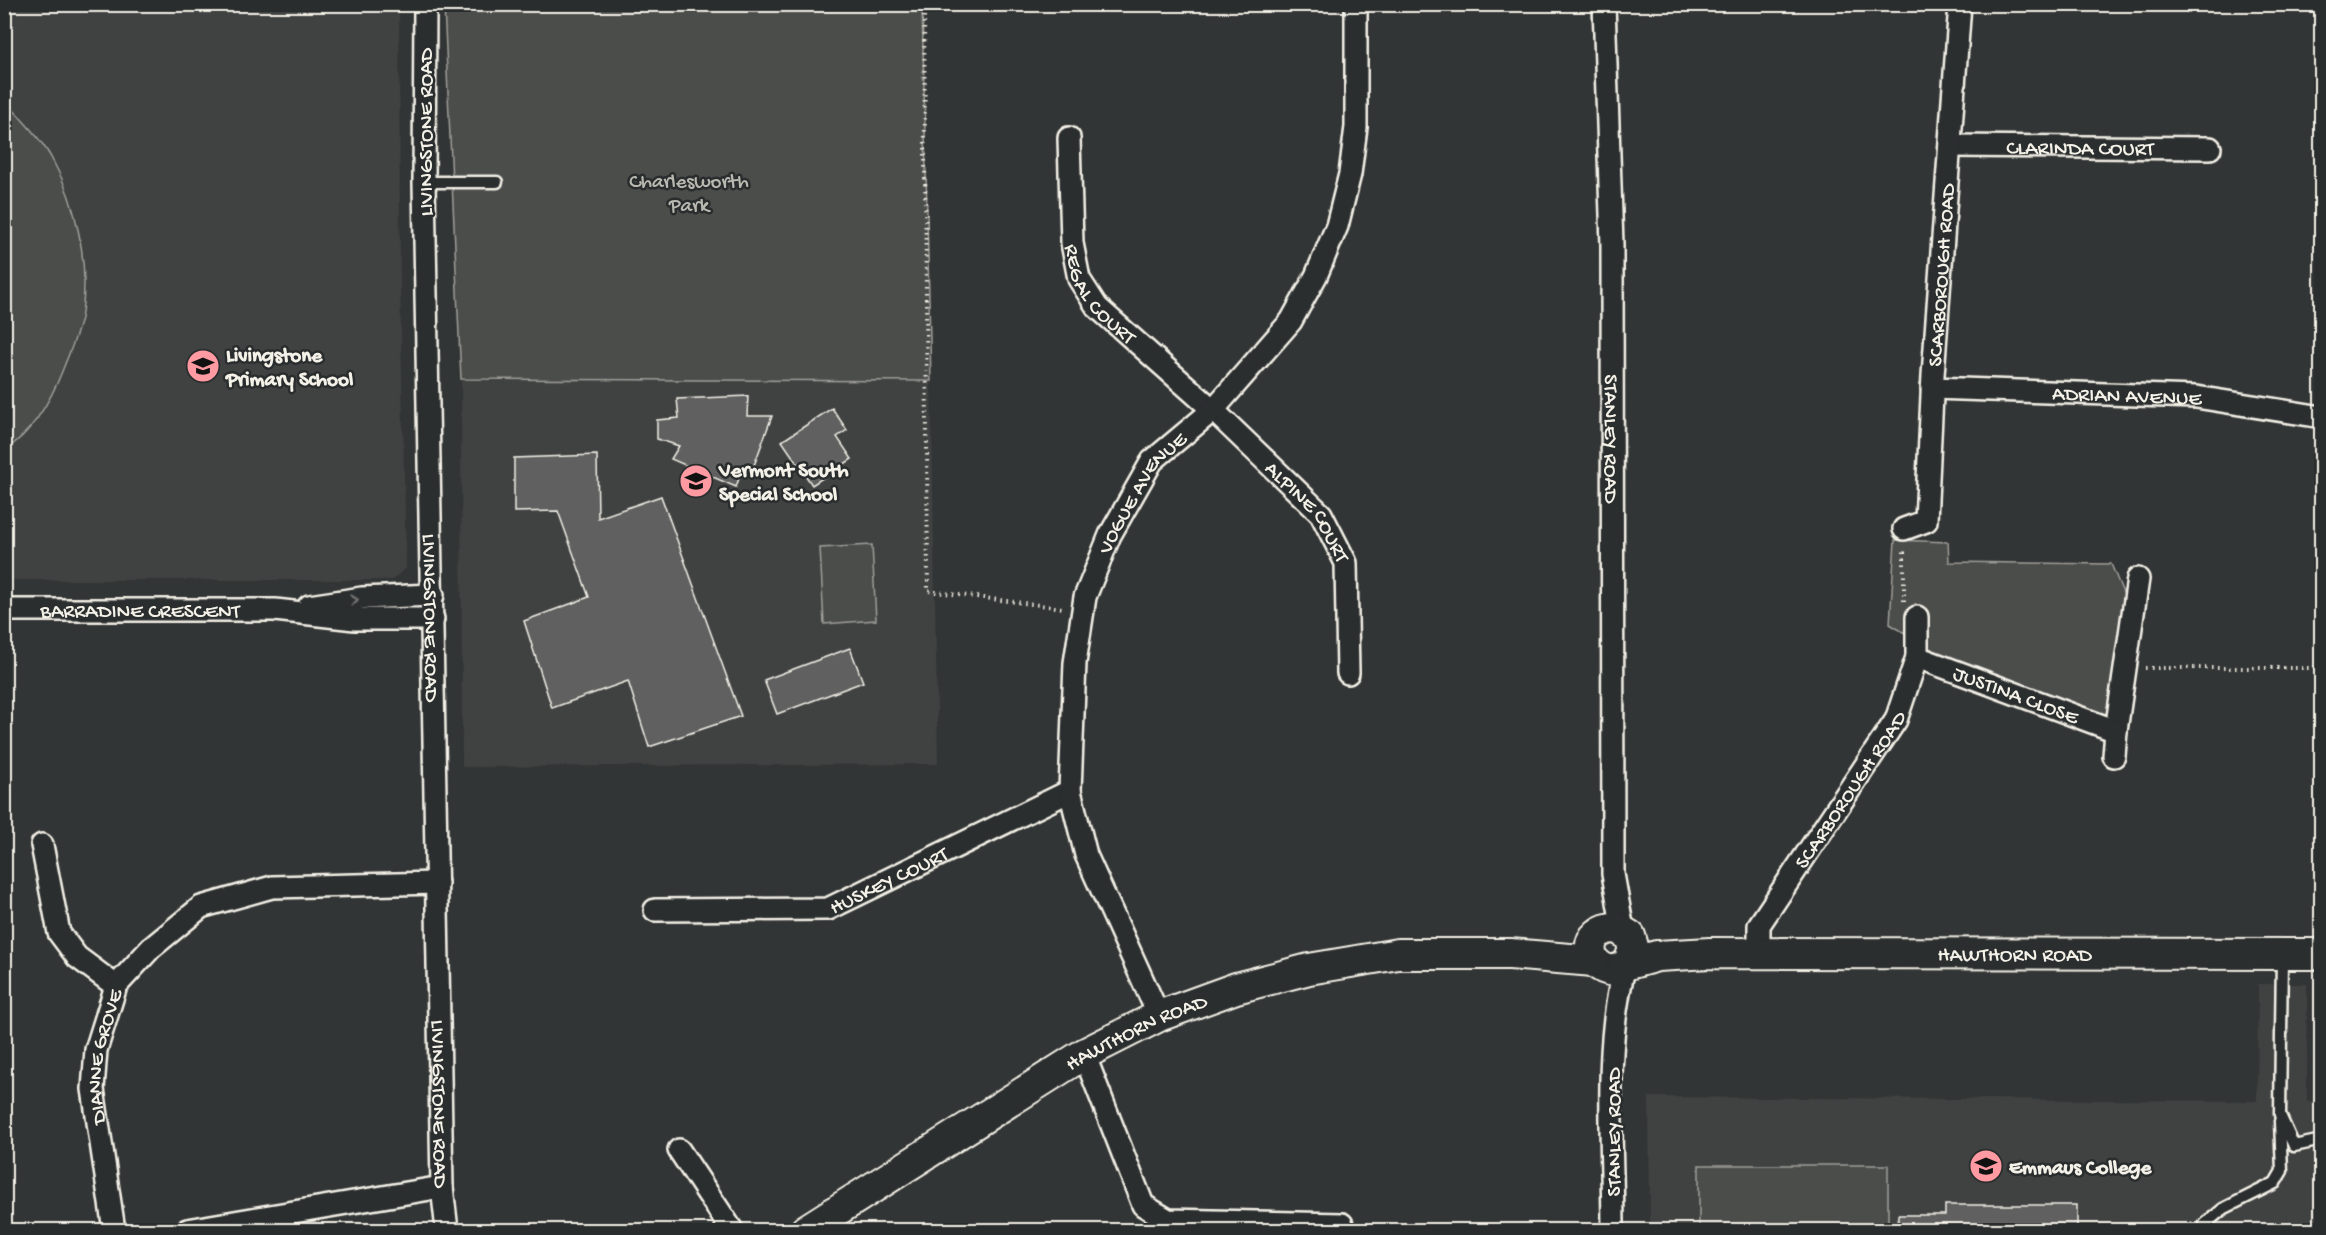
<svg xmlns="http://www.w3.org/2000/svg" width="2326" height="1235" font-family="'Gochi Hand',sans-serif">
<rect width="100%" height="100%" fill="#323535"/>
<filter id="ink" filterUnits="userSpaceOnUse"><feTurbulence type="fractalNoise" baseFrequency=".0167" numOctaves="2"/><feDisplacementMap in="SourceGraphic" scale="12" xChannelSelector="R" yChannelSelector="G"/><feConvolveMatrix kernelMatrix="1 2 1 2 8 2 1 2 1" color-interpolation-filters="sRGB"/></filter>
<g filter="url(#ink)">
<path fill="#404242" d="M 5,5 L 399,5 L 400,281 L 406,568 L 392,580 L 5,580 Z
M 461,379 L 931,381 L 938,764 L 462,767 Z
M 2258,984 L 2307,984 L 2307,1101 L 2321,1101 L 2321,1230 L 1650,1230 L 1649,1097 L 2257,1101 Z"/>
<path fill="#4b4d4c" stroke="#a09f9a" stroke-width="1.5" d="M 444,5 L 922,5 L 931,381 L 461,379 Z
M 5,100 C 21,119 41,138 53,161 C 77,204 89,264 82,313 C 79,332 70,351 63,369 C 51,400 33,432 5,450 Z
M 1895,540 L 1948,542 L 1949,562 L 2111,564 L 2126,600 L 2108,722 L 1939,654 L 1890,624 Z
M 872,545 L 876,620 L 824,624 L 820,548 Z
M 1699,1165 L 1888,1165 L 1888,1230 L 1699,1230 Z"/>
<path fill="#5f605f" stroke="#f4f1e8" stroke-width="1.5" d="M 748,396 L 747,416 L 772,416 L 752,471 L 743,467 L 736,487 L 671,459 L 679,446 L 657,439 L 657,420 L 679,418 L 677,399 Z
M 832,408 L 847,430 L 837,437 L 852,459 L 812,485 L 782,441 Z
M 597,455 L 598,518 L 661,496 L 741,716 L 649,747 L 628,681 L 552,708 L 524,621 L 589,597 L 558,511 L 514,512 L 514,458 Z
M 850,648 L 863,682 L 777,714 L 764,680 Z
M 1945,1205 L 2077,1205 L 2077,1230 L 1898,1230 L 1898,1215 L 1945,1215 Z"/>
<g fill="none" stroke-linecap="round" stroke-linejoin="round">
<g stroke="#f4f1e8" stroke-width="15">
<path id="lane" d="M 424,182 L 497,182
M 2282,955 L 2280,1115 L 2294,1146 L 2322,1140
M 2205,1230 L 2205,1224 L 2223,1209 L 2275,1183 L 2282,1171 L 2280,1121"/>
</g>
<g stroke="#f4f1e8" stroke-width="26">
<g id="street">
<path id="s1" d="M 425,4 L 424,182 L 442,1187 L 447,1230"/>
<path id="s2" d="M 1604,4 L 1612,245 L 1613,874 L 1623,930"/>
<path id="s3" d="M 1069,138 L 1072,243 L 1079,279 L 1097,307 L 1213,410 L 1321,514 L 1346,563 L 1348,673"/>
<path id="s4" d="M 1950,146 L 2210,148"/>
<path id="s5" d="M 1932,388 L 2196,397 L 2322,417"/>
<path id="s6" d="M 1904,529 L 1926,521 L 1933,375 L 1960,4"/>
<path d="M 309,606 L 362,598 L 433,595"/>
<path id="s7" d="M 4,610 L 275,610 L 355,619 L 433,619"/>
<path id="s8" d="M 1917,657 L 2116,731 L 2138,579"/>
<path d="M 2114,756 L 2116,731"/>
<path d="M 42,845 L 59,933 L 77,957 L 116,986"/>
<path id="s9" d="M 655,910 L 828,909 L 1070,791"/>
<path id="s10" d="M 1759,952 L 1759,925 L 1896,720 L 1917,657 L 1917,617"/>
<path id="s11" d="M 1159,1016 L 1086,855 L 1070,791 L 1075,663 L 1085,597 L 1110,535 L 1152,461 L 1213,410 L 1291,321 L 1316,276 L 1337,226 L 1350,174 L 1356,127 L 1356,4"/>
<path d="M 1084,1054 L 1143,1205 L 1168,1220 L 1342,1224"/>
<path d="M 679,1150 L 732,1230"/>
<path id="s12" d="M 114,1230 L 93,1089 L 96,1050 L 116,986 L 151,948 L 201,907 L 272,887 L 437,883"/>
<path d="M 187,1230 L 442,1187"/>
<path d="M 1613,1230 C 1613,1147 1603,1045 1625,966"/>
</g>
</g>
<g stroke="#f4f1e8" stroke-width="34">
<g id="secondary">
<path id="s13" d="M 1628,964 L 1634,950 L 1630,936 L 1617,928 C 1583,927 1581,968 1615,971 L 1628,964 L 1657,956 L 1710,953 L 2322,954"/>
<path id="s14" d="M 806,1230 L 1084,1054 L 1159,1016 L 1236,988 L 1309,969 L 1398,954 L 1510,954 L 1594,961"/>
</g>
</g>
<path stroke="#f4f1e8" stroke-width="4" stroke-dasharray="1.5 4.5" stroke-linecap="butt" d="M 924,4 L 928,591 L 1063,608
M 1904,601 L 1904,548
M 2145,668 L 2322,668"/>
<use href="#lane" stroke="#2a2d2e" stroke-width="10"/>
<use href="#street" stroke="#2a2d2e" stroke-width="21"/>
<use href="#secondary" stroke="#2a2d2e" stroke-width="30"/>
</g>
<defs><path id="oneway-chevron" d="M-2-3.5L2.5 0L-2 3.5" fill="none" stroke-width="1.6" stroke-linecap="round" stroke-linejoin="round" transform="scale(1.5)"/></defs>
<use stroke="#71726f" href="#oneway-chevron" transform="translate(354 600) rotate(-7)"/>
</g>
<defs>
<g id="school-disc" transform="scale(1.725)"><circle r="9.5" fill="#ff9aa2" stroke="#2a2d2e"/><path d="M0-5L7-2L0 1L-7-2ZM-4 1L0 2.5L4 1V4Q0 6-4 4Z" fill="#111"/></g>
</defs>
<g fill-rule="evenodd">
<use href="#school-disc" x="203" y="366"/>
<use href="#school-disc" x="696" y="481"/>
<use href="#school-disc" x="1986" y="1166"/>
</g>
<g text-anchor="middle" stroke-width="5" stroke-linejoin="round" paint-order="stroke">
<g font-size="21" fill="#f4f1e8" stroke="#2a2d2e">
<text transform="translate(425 132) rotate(-90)" y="7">LIVINGSTONE ROAD</text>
<text dy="7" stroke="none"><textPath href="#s4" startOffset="130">CLARINDA COURT</textPath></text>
<text dy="7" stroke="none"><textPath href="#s6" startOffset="270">SCARBOROUGH ROAD</textPath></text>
<text dy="7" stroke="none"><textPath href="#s3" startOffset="165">REGAL COURT</textPath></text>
<text dy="7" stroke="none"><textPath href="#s5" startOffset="195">ADRIAN AVENUE</textPath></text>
<text dy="7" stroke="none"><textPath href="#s2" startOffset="435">STANLEY ROAD</textPath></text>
<text dy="7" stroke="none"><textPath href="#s11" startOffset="558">VOGUE AVENUE</textPath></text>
<text dy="7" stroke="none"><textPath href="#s3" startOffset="470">ALPINE COURT</textPath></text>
<text dy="7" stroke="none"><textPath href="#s7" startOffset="136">BARRADINE CRESCENT</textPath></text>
<text dy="7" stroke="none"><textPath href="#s1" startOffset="614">LIVINGSTONE ROAD</textPath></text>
<text dy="7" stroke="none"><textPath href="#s8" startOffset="106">JUSTINA CLOSE</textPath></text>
<text dy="7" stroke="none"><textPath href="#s10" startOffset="190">SCARBOROUGH ROAD</textPath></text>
<text dy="7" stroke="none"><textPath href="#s9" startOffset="240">HUSKEY COURT</textPath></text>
<text dy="7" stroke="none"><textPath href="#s13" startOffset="522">HAWTHORN ROAD</textPath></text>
<text dy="7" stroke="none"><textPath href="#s14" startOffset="386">HAWTHORN ROAD</textPath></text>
<text dy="7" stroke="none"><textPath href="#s12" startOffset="176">DIANNE GROVE</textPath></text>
<text dy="7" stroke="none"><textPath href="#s1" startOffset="1100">LIVINGSTONE ROAD</textPath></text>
<text transform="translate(1613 1132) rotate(-90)" y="7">STANLEY ROAD</text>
</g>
<g font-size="21" fill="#b9b8b1" stroke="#2a2d2e">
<text x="689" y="187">Charlesworth<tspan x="689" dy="24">Park</tspan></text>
</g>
<g font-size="21" font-weight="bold" fill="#f4f1e8" stroke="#2a2d2e" text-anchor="start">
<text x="226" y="361">Livingstone<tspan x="226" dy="24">Primary School</tspan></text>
<text x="719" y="476">Vermont South<tspan x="719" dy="24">Special School</tspan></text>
<text x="2009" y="1173">Emmaus College</text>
</g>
</g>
<rect width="2326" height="1235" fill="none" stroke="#2a2d2e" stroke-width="24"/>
<rect x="12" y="12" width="2302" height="1211" fill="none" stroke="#f4f1e8" stroke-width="2" filter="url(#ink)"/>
</svg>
